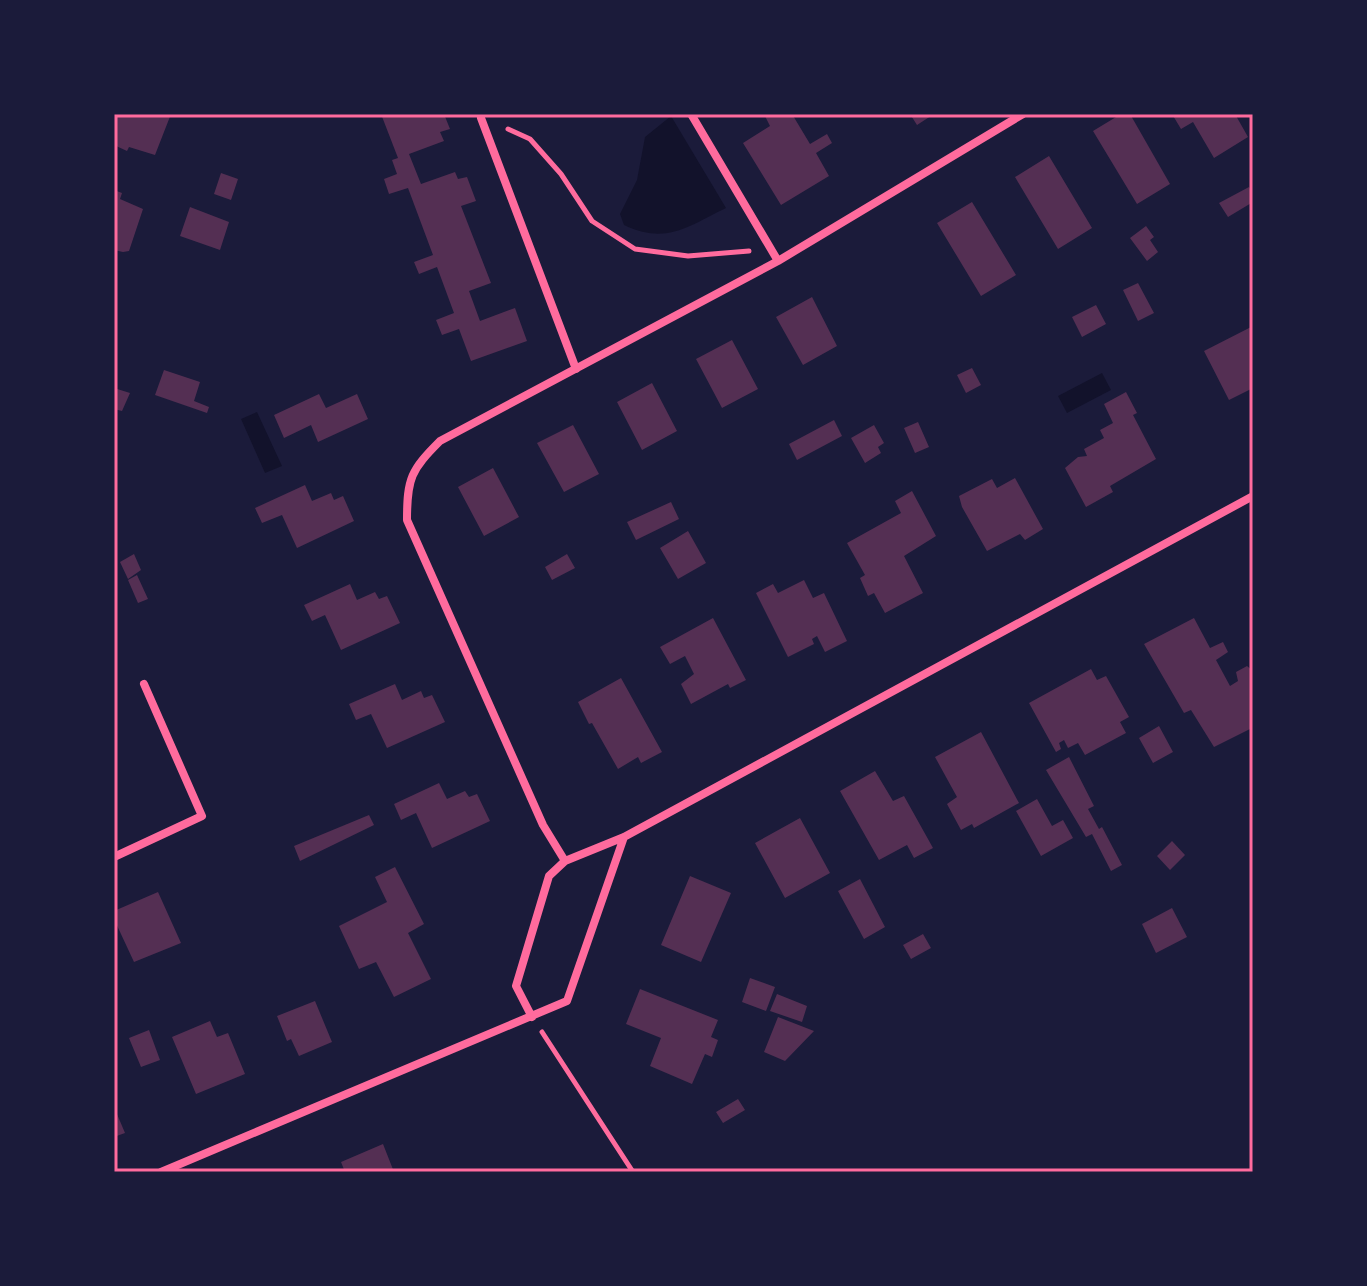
<svg xmlns="http://www.w3.org/2000/svg" width="1367" height="1286" font-family="'Public Sans',sans-serif">
<rect width="100%" height="100%" fill="#1b1b3a"/>
<path fill="#12122b" d="M 671,116 L 726,208 C 687,227 666,245 624,225 L 620,214 L 637,180 L 645,137 Z
M 1102,373 L 1111,390 L 1067,413 L 1058,396 Z
M 257,412 L 282,466 L 265,473 L 241,419 Z"/>
<path fill="#542f53" d="M 114,114 L 171,114 L 155,155 L 129,147 L 127,151 L 114,145 Z
M 381,114 L 444,114 L 450,129 L 440,132 L 444,141 L 409,154 L 421,184 L 455,172 L 458,179 L 467,177 L 476,201 L 461,206 L 491,283 L 469,291 L 480,321 L 515,308 L 527,341 L 471,361 L 459,329 L 442,335 L 436,320 L 454,313 L 437,267 L 419,274 L 414,262 L 433,255 L 408,188 L 389,194 L 384,179 L 397,174 L 392,160 L 398,158 Z
M 764,114 L 792,114 L 810,144 L 827,134 L 832,143 L 816,153 L 829,176 L 781,205 L 743,143 L 770,126 Z
M 910,114 L 934,114 L 917,125 Z
M 1121,114 L 1130,114 L 1170,184 L 1137,204 L 1093,131 Z
M 1172,114 L 1235,114 L 1248,137 L 1214,158 L 1193,122 L 1181,129 Z
M 1049,156 L 1092,228 L 1058,249 L 1015,177 Z
M 221,173 L 238,179 L 231,200 L 214,194 Z
M 1249,187 L 1253,194 L 1253,202 L 1228,217 L 1219,203 Z
M 114,190 L 122,193 L 120,199 L 143,209 L 129,251 L 123,252 L 114,250 Z
M 972,202 L 1016,275 L 981,296 L 937,223 Z
M 190,207 L 229,222 L 220,250 L 180,236 Z
M 1146,226 L 1154,237 L 1150,240 L 1158,252 L 1147,261 L 1130,238 Z
M 1138,283 L 1154,313 L 1138,321 L 1123,290 Z
M 812,297 L 837,346 L 803,365 L 776,317 Z
M 1096,305 L 1106,324 L 1082,337 L 1072,317 Z
M 1253,326 L 1253,388 L 1229,400 L 1204,351 Z
M 732,340 L 758,389 L 722,408 L 696,359 Z
M 972,368 L 981,385 L 966,393 L 957,375 Z
M 164,370 L 200,382 L 194,401 L 209,407 L 207,413 L 155,395 Z
M 652,383 L 677,431 L 642,450 L 617,402 Z
M 114,388 L 130,393 L 122,411 L 114,409 Z
M 1126,392 L 1137,413 L 1133,415 L 1156,459 L 1110,486 L 1113,492 L 1086,507 L 1065,468 L 1078,457 L 1087,456 L 1084,449 L 1104,438 L 1100,430 L 1113,423 L 1104,404 Z
M 319,394 L 326,408 L 357,394 L 368,419 L 318,442 L 311,425 L 284,438 L 274,415 Z
M 834,420 L 842,436 L 797,460 L 789,444 Z
M 918,422 L 929,447 L 915,453 L 904,428 Z
M 573,425 L 599,474 L 564,492 L 537,443 Z
M 874,425 L 884,443 L 878,447 L 881,453 L 865,463 L 851,438 Z
M 493,468 L 519,517 L 484,536 L 458,487 Z
M 1015,478 L 1043,529 L 1025,540 L 1020,534 L 987,551 L 962,507 L 959,496 L 992,479 L 997,488 Z
M 305,485 L 312,501 L 331,493 L 334,500 L 343,496 L 354,521 L 297,548 L 282,515 L 262,523 L 255,508 Z
M 912,491 L 936,536 L 904,556 L 923,593 L 885,613 L 874,593 L 868,596 L 860,578 L 865,575 L 847,543 L 901,513 L 895,501 Z
M 671,502 L 679,519 L 636,540 L 627,522 Z
M 688,531 L 706,563 L 678,579 L 660,548 Z
M 134,554 L 141,570 L 128,579 L 120,562 Z
M 567,554 L 575,568 L 552,580 L 545,567 Z
M 137,575 L 148,599 L 138,603 L 128,580 Z
M 804,580 L 813,598 L 824,593 L 847,641 L 825,652 L 817,636 L 812,639 L 814,644 L 788,657 L 756,593 L 773,584 L 778,593 Z
M 350,584 L 357,600 L 375,592 L 379,599 L 387,596 L 400,623 L 341,650 L 325,615 L 312,621 L 304,605 Z
M 713,618 L 746,680 L 730,688 L 728,684 L 691,704 L 681,684 L 694,674 L 685,656 L 670,664 L 660,647 Z
M 1194,618 L 1210,648 L 1223,642 L 1228,652 L 1216,660 L 1230,686 L 1238,681 L 1236,672 L 1247,666 L 1253,671 L 1253,733 L 1250,729 L 1214,747 L 1191,710 L 1184,713 L 1144,644 Z
M 1091,669 L 1097,680 L 1106,676 L 1129,717 L 1120,722 L 1126,733 L 1085,755 L 1078,743 L 1068,748 L 1064,740 L 1059,743 L 1061,749 L 1056,752 L 1029,703 Z
M 621,678 L 662,752 L 641,763 L 638,757 L 618,769 L 592,723 L 589,724 L 578,702 Z
M 395,684 L 402,700 L 421,691 L 424,698 L 432,695 L 445,722 L 387,748 L 371,714 L 356,720 L 349,704 Z
M 1159,726 L 1173,752 L 1153,763 L 1139,738 Z
M 981,732 L 1019,803 L 974,828 L 972,824 L 961,830 L 947,804 L 957,797 L 935,757 Z
M 1069,757 L 1094,806 L 1088,809 L 1099,829 L 1102,827 L 1122,865 L 1111,871 L 1092,834 L 1086,837 L 1046,770 Z
M 875,771 L 893,801 L 904,796 L 933,848 L 914,858 L 907,845 L 879,860 L 840,791 Z
M 439,783 L 447,799 L 465,791 L 469,797 L 477,794 L 490,821 L 432,848 L 416,813 L 401,820 L 394,804 Z
M 1037,799 L 1052,826 L 1063,820 L 1073,838 L 1041,856 L 1016,811 Z
M 369,815 L 374,825 L 300,861 L 294,846 Z
M 800,818 L 830,873 L 785,898 L 755,843 Z
M 1172,841 L 1185,855 L 1170,870 L 1157,856 Z
M 395,867 L 424,924 L 408,933 L 431,979 L 394,997 L 376,962 L 359,969 L 339,926 L 387,902 L 375,877 Z
M 690,876 L 731,893 L 701,962 L 661,945 Z
M 860,879 L 885,927 L 864,939 L 838,891 Z
M 158,892 L 181,943 L 134,962 L 114,919 L 114,911 Z
M 1172,908 L 1187,937 L 1156,953 L 1142,924 Z
M 923,934 L 931,948 L 911,959 L 903,945 Z
M 750,978 L 775,987 L 766,1011 L 742,1002 Z
M 640,989 L 718,1020 L 711,1037 L 718,1040 L 712,1057 L 705,1054 L 692,1084 L 650,1066 L 661,1038 L 626,1024 Z
M 777,994 L 807,1006 L 802,1022 L 770,1011 Z
M 315,1001 L 332,1042 L 299,1056 L 291,1039 L 287,1041 L 277,1016 Z
M 778,1017 L 814,1031 L 785,1061 L 764,1052 Z
M 210,1021 L 217,1037 L 228,1033 L 245,1074 L 196,1094 L 172,1037 Z
M 149,1030 L 160,1060 L 141,1067 L 129,1038 Z
M 738,1099 L 745,1110 L 723,1123 L 716,1112 Z
M 114,1107 L 125,1133 L 114,1137 Z
M 383,1144 L 394,1172 L 345,1172 L 341,1162 Z"/>
<g fill="none" stroke-linecap="round" stroke-linejoin="round">
<path stroke="#ff6b9d" stroke-width="5" d="M 508,129 L 530,139 L 561,174 L 592,221 L 635,249 L 688,256 L 749,251
M 542,1032 L 633,1172"/>
<path stroke="#ff6b9d" stroke-width="8" d="M 691,114 L 778,261
M 481,118 L 576,369
M 114,857 L 202,816 L 144,684
M 565,861 L 543,825 L 407,520 C 407,478 411,470 440,441 L 778,261 L 1023,114
M 532,1017 L 516,986 L 549,876 L 565,861 L 624,837 L 1253,496
M 161,1172 L 567,1001 L 624,837"/>
</g>
<rect width="1367" height="1286" fill="none" stroke="#1b1b3a" stroke-width="232"/>
<rect x="116" y="116" width="1135" height="1054" fill="none" stroke="#ff6b9d" stroke-width="3"/>
</svg>
